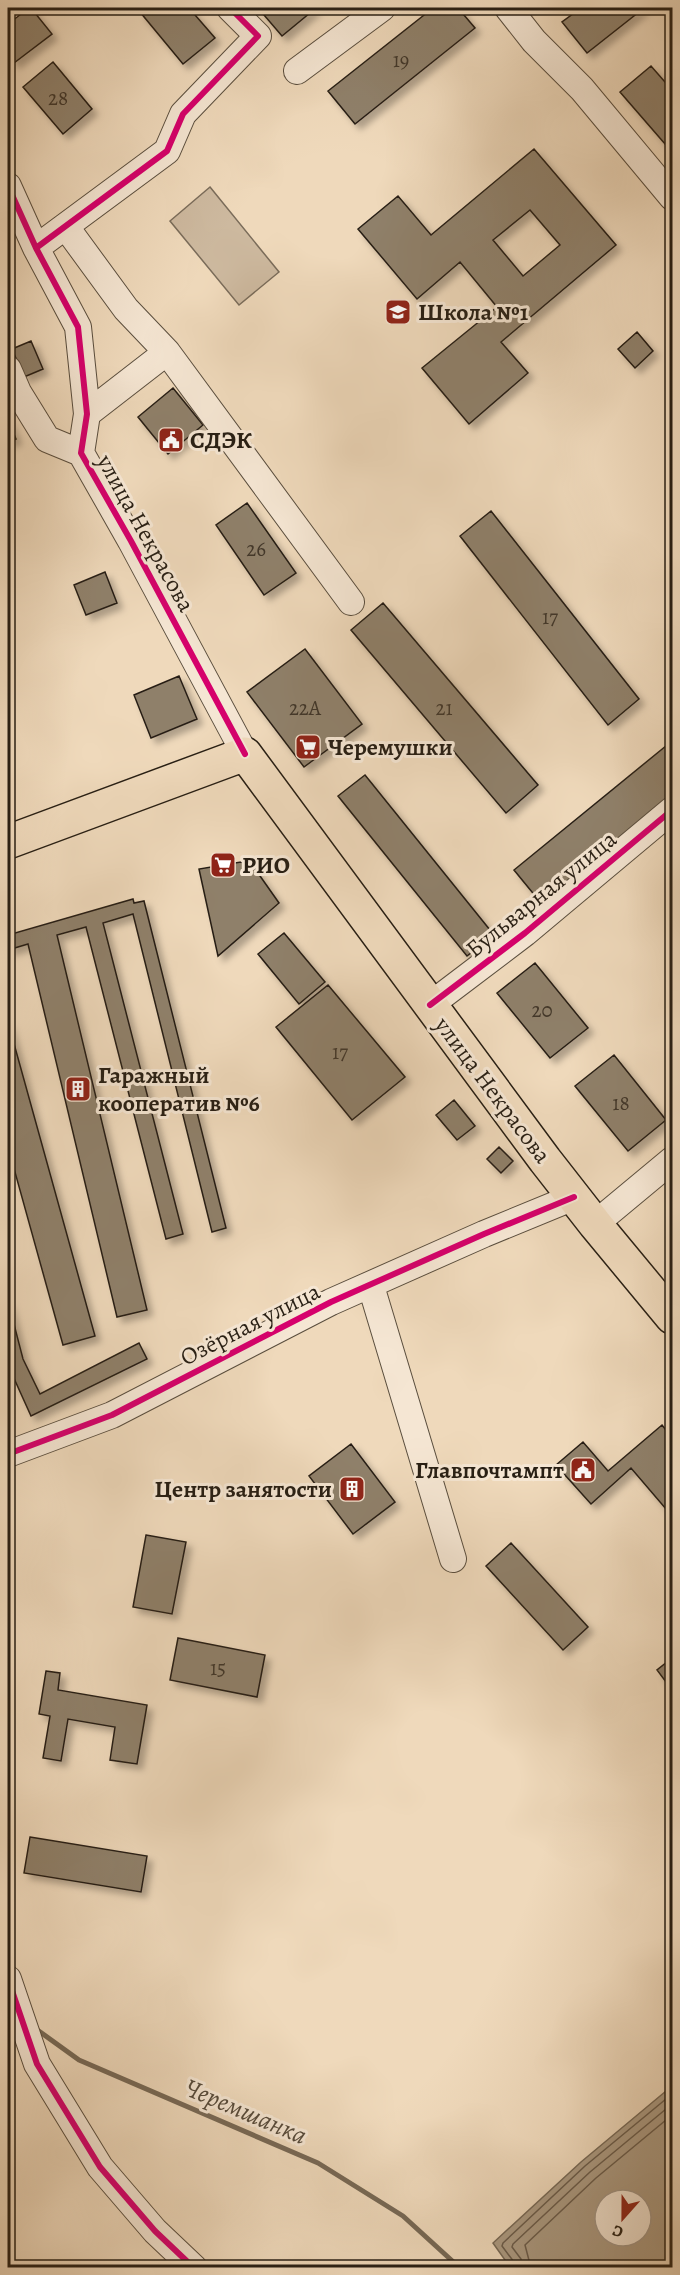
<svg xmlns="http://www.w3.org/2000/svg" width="680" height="2275" font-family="Alegreya,serif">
<defs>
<filter id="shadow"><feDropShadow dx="5.5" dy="5.5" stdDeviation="3" flood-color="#0004"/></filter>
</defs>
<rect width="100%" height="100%" fill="#efd9bb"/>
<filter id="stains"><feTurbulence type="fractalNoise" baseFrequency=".00333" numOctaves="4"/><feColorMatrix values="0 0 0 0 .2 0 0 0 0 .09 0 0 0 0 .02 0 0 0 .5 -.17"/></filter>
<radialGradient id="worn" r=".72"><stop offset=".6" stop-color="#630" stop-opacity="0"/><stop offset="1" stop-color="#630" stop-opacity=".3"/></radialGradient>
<path fill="#cdb99f" stroke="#7a6c5a" stroke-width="1.5" d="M 210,187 L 279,272 L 239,305 L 170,221 Z"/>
<path fill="#ab9a82" stroke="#776956" stroke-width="1.5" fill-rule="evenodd" d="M 672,2086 L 672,2267 L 510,2267 L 493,2243 L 581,2162 ZM 605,2200 L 641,2200 L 641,2236 L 605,2236 Z"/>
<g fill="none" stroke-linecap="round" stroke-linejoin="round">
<path stroke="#6a5c4b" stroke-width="1.5" d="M 515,2268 L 514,2262 L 502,2246 L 503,2243 L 585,2166 L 672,2094
M 522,2268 L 521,2259 L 512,2247 L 513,2244 L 590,2172 L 672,2104
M 531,2268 L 525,2245 L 596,2178 L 672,2115"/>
<path stroke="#776956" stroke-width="5" d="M 36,2029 L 79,2060 L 318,2163 L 403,2216 L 460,2268"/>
</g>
<path fill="#8f806b" stroke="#281f14" stroke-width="1.5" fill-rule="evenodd" filter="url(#shadow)" d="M 29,8 L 31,8 L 52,34 L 14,63 L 8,53 L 8,24 Z
M 145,8 L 189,8 L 215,38 L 183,64 L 140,12 Z
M 258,8 L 316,8 L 282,36 Z
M 433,8 L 458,8 L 475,28 L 355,124 L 328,91 Z
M 581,8 L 644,8 L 587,53 L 562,22 Z
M 53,62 L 92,109 L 63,134 L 23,87 Z
M 651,66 L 672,90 L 672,152 L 620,92 Z
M 534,149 L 616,245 L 501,342 L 528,373 L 469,424 L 422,368 L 497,307 L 460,262 L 417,299 L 358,229 L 398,196 L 431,235 ZM 530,210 L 560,245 L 523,276 L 493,240 Z
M 637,332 L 653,351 L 635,368 L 618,349 Z
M 31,341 L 43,369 L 24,377 L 12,349 Z
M 173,388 L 203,425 L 168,454 L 138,417 Z
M 8,419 L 16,439 L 8,442 Z
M 247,503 L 296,573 L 264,595 L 216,525 Z
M 491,511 L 639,699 L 608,725 L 460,536 Z
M 105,572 L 117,603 L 86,615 L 74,585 Z
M 383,603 L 538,785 L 506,813 L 351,630 Z
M 305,649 L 362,724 L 304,767 L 247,692 Z
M 179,676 L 197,719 L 151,738 L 134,695 Z
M 672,741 L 672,796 L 541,903 L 514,870 Z
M 365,775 L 494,935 L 467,956 L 338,796 Z
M 241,862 L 253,866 L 279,903 L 218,956 L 199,869 Z
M 133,899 L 134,903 L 144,901 L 226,1228 L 212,1232 L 133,914 L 103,923 L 183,1234 L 166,1239 L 86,927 L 57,935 L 147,1310 L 117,1317 L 28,944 L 8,950 L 8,935 Z
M 284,933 L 325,982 L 299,1004 L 258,954 Z
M 535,963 L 588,1028 L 550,1058 L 497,993 Z
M 328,985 L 405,1077 L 352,1120 L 276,1027 Z
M 8,1022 L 95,1336 L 63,1345 L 8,1147 Z
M 614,1055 L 666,1120 L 628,1151 L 575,1086 Z
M 454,1100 L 475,1126 L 457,1140 L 436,1115 Z
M 499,1147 L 513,1161 L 501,1173 L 487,1159 Z
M 8,1301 L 23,1359 L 40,1394 L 139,1343 L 147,1359 L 31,1416 L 8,1365 Z
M 662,1425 L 672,1438 L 672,1516 L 631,1468 L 591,1504 L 556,1465 L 583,1442 L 608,1471 Z
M 351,1444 L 395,1502 L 353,1534 L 309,1476 Z
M 146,1535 L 186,1542 L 172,1614 L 133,1607 Z
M 511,1543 L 588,1627 L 563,1650 L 486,1566 Z
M 178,1638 L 265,1655 L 257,1697 L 170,1680 Z
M 672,1658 L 672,1690 L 657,1670 Z
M 46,1671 L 60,1673 L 58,1690 L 147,1705 L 137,1764 L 110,1760 L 115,1727 L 68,1719 L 61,1761 L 43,1758 L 50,1716 L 39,1714 Z
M 30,1837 L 147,1856 L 141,1892 L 24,1873 Z"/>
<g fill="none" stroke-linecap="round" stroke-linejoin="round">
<g stroke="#5a4e3e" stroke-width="28">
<path id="minor" d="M 508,8 L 534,41 L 582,89 L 672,197
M 297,71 L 382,8
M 8,186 L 36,248 L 78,327 L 87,414 L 81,453 L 131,541 L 245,754
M 66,227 L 126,309 L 167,352
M 36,248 L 167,151 L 183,114 L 258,36 L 230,8
M 8,369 L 18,392 L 47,439 L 81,453
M 87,414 L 167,352 L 351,602
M 430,1005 L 525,933 L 672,810
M 595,1224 L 672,1160
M 371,1286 L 453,1559
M 8,1454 L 112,1415 L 331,1302 L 484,1234 L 574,1197
M 8,1979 L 37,2064 L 100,2167 L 155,2231 L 194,2268"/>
</g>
<g stroke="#281f14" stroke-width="36">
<path id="major" d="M 8,842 L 245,754 L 545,1160 L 595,1224 L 672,1317"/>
</g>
<use href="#minor" stroke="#f5e6d3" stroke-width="26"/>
<use href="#major" stroke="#efd9bb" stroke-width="33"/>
<g stroke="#f5e6d3" stroke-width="10">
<path id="cycleway" d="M 8,186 L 36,248 L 78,327 L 87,414 L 81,453 L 131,541 L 245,754
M 36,248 L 167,151 L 183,114 L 258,36 L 230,8
M 430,1005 L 525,933 L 672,810
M 8,1454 L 112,1415 L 331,1302 L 484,1234 L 574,1197
M 8,1979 L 37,2064 L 100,2167 L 155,2231 L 194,2268"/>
</g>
<use href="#cycleway" stroke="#d6006c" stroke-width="6"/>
</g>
<defs>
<g id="school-square" transform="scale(1.35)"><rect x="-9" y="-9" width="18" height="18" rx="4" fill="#8f2418" stroke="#f5e6d3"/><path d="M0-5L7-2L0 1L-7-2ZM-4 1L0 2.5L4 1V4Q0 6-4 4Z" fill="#fff"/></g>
<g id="civic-square" transform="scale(1.35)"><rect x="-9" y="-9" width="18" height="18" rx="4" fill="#8f2418" stroke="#f5e6d3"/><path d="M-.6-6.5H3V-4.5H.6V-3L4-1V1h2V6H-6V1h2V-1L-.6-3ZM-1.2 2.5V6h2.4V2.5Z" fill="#fff"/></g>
<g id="supermarket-square" transform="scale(1.35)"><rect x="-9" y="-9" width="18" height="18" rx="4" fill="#8f2418" stroke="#f5e6d3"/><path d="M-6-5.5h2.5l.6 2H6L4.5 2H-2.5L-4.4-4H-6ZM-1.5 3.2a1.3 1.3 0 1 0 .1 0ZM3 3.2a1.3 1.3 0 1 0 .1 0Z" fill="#fff"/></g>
<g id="building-square" transform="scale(1.35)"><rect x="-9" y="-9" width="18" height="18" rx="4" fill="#8f2418" stroke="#f5e6d3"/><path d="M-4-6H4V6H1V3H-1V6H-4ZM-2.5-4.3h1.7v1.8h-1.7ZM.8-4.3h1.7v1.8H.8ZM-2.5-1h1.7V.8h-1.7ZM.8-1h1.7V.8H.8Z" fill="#fff"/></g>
</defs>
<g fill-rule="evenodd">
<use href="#school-square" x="398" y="312"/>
<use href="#civic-square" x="171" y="440"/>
<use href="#supermarket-square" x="308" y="747"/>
<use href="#supermarket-square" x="223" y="865"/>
<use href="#building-square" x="78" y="1089"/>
<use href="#civic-square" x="583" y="1470"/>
<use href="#building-square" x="352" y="1489"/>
</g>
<g text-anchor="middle" stroke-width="6" stroke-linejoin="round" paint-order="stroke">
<g font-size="21" fill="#42372a">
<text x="401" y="67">19</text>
<text x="58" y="105">28</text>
<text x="256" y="556">26</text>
<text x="550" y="624">17</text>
<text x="305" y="715">22А</text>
<text x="444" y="715">21</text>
<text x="542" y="1017">20</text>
<text x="340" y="1059">17</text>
<text x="621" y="1110">18</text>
<text x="218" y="1675">15</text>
</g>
<g font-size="24" font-weight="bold" fill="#281f14" stroke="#f5e6d3" text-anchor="start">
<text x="418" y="320">Школа №1</text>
<text x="190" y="448">СДЭК</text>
<text x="328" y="755">Черемушки</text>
<text x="242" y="873">РИО</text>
<text x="98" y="1083">Гаражный<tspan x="98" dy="28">кооператив №6</tspan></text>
<text x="564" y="1478" text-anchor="end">Главпочтампт</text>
<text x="332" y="1497" text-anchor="end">Центр занятости</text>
</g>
<g font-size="24" fill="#281f14" stroke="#f5e6d3">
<text transform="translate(146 533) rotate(61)" y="8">улица Некрасова</text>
<text transform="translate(541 894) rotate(-39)" y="8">Бульварная улица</text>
<text transform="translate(493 1090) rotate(53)" y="8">улица Некрасова</text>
<text transform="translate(250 1324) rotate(-27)" y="8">Озёрная улица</text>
</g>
<g font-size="26" font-style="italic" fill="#564a3a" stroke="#f5e6d3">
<text transform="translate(246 2111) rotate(23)" y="9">Черемшанка</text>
</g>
</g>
<rect width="680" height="2275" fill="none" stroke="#efd9bb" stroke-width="30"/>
<rect x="9" y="9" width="662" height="2257" fill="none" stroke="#281f14" stroke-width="3"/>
<rect x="15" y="15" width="650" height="2245" fill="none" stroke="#281f14" stroke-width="1.5"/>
<g transform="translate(623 2218) rotate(201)"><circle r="28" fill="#f5e6d3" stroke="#a39687" stroke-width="1.5"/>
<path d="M0-4.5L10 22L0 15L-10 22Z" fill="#8f2418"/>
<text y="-9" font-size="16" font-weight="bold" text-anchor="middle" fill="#281f14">С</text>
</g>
<rect width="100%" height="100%" filter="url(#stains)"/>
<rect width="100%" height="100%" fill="url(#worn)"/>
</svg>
